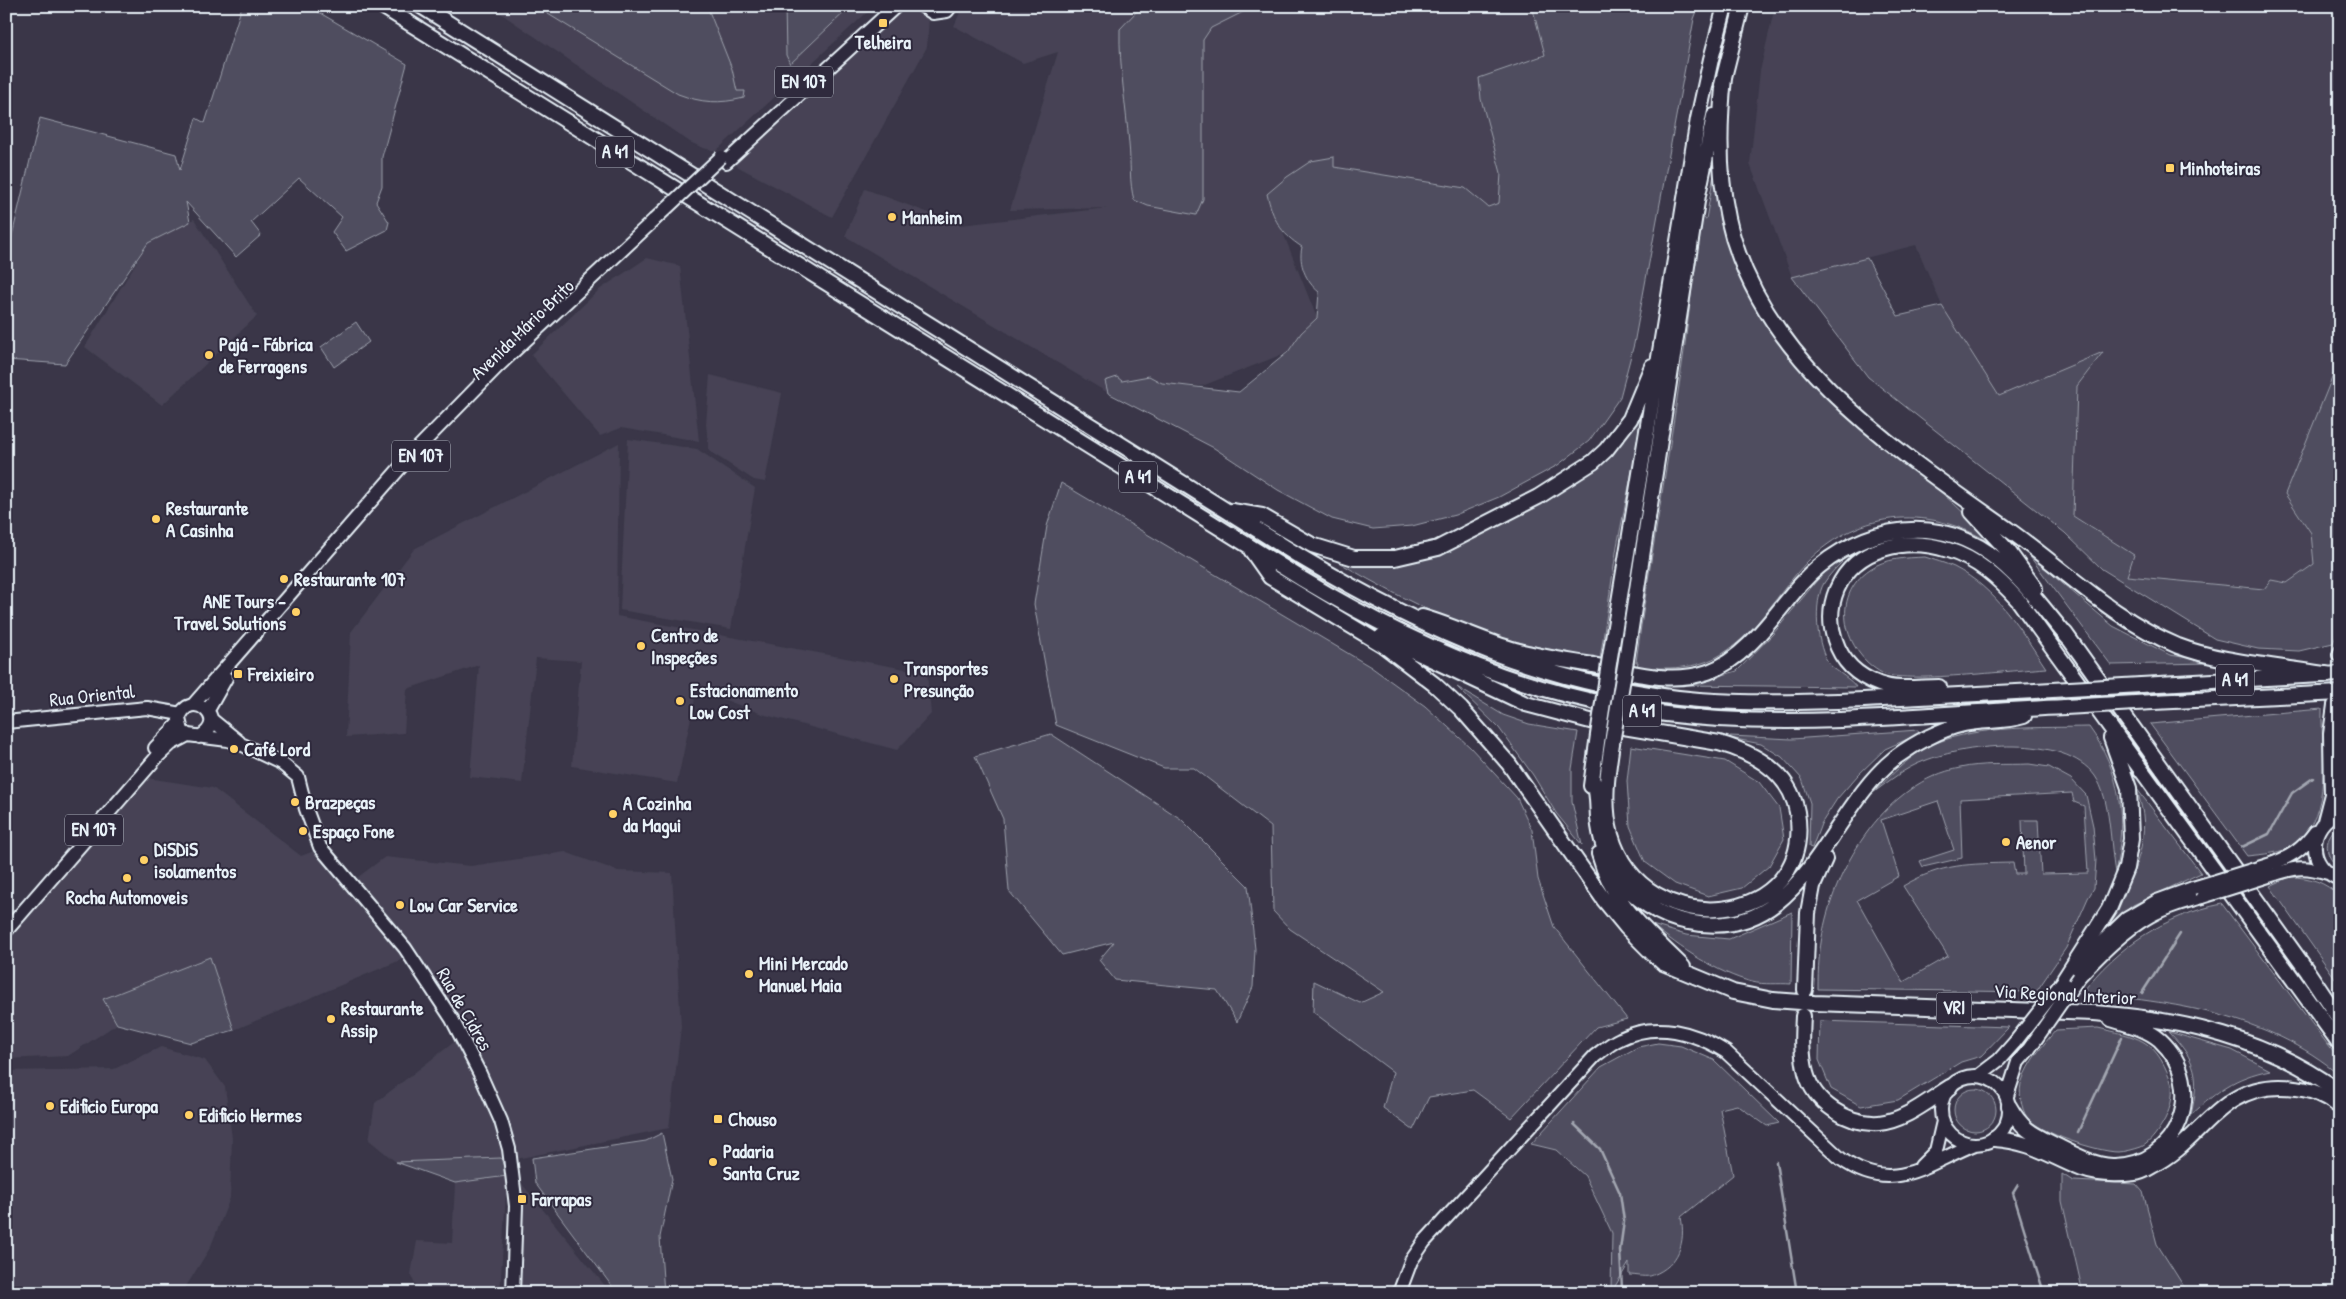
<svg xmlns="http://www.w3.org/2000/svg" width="2346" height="1299" font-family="'Patrick Hand',sans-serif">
<rect width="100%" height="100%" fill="#3a3648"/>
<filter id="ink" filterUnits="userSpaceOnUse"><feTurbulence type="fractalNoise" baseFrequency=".02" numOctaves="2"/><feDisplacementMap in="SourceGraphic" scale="10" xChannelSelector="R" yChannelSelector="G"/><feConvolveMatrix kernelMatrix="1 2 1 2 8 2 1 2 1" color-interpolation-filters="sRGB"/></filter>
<g filter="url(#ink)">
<path fill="#464354" d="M 490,6 L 874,6 L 716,151 L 703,148 L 690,142 Z
M 914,6 L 917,6 L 929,17 L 927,47 L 832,217 L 733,164 L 898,12 Z
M 963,6 L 1532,6 L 1545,55 L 1479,78 L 1481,99 L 1501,173 L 1499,203 L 1488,207 L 1465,188 L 1334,167 L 1268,195 L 1317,318 L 1288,352 L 1202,386 L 1109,381 L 1108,393 L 845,236 L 865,189 L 961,225 L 1107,208 L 1010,210 L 1058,52 L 1023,63 L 954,26 Z
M 1775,6 L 2340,6 L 2340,358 L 2285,494 L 2311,533 L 2314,564 L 2287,583 L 2264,589 L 2127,576 L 2134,555 L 2073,516 L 2077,386 L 2102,353 L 1999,396 L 1942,306 L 1916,245 L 1792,277 L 1750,164 L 1760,71 Z
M 194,219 L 257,316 L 162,405 L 85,347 L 148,243 Z
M 647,258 L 680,266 L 699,441 L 621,428 L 600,436 L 531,355 L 599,290 Z
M 710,375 L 782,393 L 765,482 L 754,480 L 709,451 L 706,424 Z
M 628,439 L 697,449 L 755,488 L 731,629 L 620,610 Z
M 619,443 L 617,616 L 927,673 L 931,714 L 897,750 L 762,714 L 697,689 L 677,783 L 572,766 L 581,661 L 536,658 L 522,783 L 470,777 L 479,665 L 407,689 L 404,733 L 346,737 L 351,632 L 414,549 Z
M 147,778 L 213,788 L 301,856 L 314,851 L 379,930 L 346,886 L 385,857 L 471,866 L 565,852 L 618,871 L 672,873 L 681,1027 L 669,1128 L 521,1158 L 396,1162 L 369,1140 L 375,1103 L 462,1036 L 403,959 L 234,1030 L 210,958 L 103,999 L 117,1024 L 68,1056 L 6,1059 L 6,942 Z
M 161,1047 L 205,1060 L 225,1087 L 232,1138 L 230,1198 L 210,1248 L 182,1293 L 6,1293 L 6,1071 L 114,1069 Z
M 507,1176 L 500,1293 L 419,1293 L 411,1274 L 417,1241 L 452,1243 L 455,1183 Z
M 522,1184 L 611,1293 L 516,1293 Z"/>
<path fill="#504e5f" stroke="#9ca0ac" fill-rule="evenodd" d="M 242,6 L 308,6 L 407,64 L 382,157 L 382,186 L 376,202 L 389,222 L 387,230 L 346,251 L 332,232 L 342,217 L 299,178 L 251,222 L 261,235 L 236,257 L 186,202 L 190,222 L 148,243 L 65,364 L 6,360 L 6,261 L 40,118 L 176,154 L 180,170 L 196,118 L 205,123 Z
M 535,6 L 707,6 L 732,69 L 737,91 L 745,91 L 744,98 C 719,104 702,103 678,94 Z
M 785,6 L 851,6 L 790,64 L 786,55 Z
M 1147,6 L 1251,6 L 1249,9 L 1211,28 L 1203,40 L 1203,199 L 1196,215 L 1148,206 L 1134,200 C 1129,182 1131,163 1129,144 C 1126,105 1119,67 1120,29 L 1136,12 Z
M 1532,6 L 1699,6 L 1694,19 L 1634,344 L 1620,397 L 1589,441 L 1558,465 L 1499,497 L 1455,515 L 1412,526 L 1373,529 L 1332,519 L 1278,490 L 1214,448 L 1108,393 L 1105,381 L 1117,377 L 1122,381 L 1149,376 L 1162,383 L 1239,392 L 1288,352 L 1301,333 L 1317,318 L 1319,292 C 1306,282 1298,263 1302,247 C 1280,233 1273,219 1267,194 L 1287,177 L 1311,161 L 1334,157 L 1334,167 L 1465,188 L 1488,207 L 1499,203 L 1501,173 L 1481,99 L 1479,78 L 1545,55 Z
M 1714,174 C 1720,188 1719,207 1723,222 C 1734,264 1751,305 1776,340 C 1835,423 1929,468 1994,545 C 1932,505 1861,508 1807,562 C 1778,592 1758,632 1722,654 C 1696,670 1667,669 1637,667 L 1638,662 L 1636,662 C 1649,565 1667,469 1681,372 C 1689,320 1693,268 1702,217 L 1706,219 Z
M 1867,258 L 1898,316 L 1942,306 L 1999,396 L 2103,352 L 2077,386 L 2073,516 L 2134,555 L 2127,576 L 2264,589 L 2271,580 L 2287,583 L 2314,564 L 2311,533 L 2285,494 L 2340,358 L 2340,627 L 2333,643 L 2299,651 L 2258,649 L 2215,639 L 2102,569 L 2065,533 L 1868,377 L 1792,277 Z
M 356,322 L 369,342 L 334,367 L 321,347 Z
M 1643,404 L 1645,407 L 1617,546 L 1600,659 C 1558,652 1517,643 1477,630 C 1427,612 1379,586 1333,559 L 1389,563 L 1556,491 Z
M 1061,483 L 1371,667 L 1425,706 L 1470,747 L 1517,798 L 1532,830 L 1538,879 L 1554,927 L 1627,1019 L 1596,1027 L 1511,1118 L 1473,1090 L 1429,1097 L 1413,1130 L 1383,1108 L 1393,1072 L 1313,1012 L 1314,981 L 1360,1003 L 1384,992 L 1290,929 L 1273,911 L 1271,827 L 1194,768 L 1164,768 L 1056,725 L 1034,604 L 1047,526 Z
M 2030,552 L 2056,578 L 2113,626 L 2170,655 L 2209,661 L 2209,663 L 2111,665 L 2028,554 Z
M 1925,557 C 1934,560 1945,563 1954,567 C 1997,589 2020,629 2046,668 C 2017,670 1901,684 1882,673 C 1844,652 1829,597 1870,569 C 1886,558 1906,558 1925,557 Z
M 1840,560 L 1842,562 C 1836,568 1829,575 1824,583 C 1813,602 1816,648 1830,665 C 1837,672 1852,680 1856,687 L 1683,685 L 1683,682 L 1712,678 L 1737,671 L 1773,634 L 1823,573 Z
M 1457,687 L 1503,715 L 1529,724 L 1578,732 L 1572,769 L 1572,802 L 1582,845 L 1556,813 L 1533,775 L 1499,728 Z
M 2322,709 C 2321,751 2334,813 2295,844 C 2282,854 2263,854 2247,856 L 2150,724 Z
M 2089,727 C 2121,771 2127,820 2115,873 C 2110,845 2111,799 2095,776 C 2064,733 1967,744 1924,761 C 1905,768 1889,781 1873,793 C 1892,775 1911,753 1936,743 C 1981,725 2041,728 2089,727 Z
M 1918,730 L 1919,734 L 1885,749 L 1858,775 L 1837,799 L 1821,824 L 1812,848 L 1809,847 L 1810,803 L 1802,779 L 1782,757 L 1761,744 L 1730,738 L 1730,736 L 1792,739 Z
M 1051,734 L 1181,819 L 1248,886 L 1255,949 L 1253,987 L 1237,1022 L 1217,990 L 1115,980 L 1099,960 L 1114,942 L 1062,955 L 1009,891 L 1003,819 L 975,756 Z
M 1631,746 L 1725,761 L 1759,782 L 1779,808 L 1784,839 L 1769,866 L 1742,888 L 1708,896 L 1675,884 L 1645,862 L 1630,826 L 1627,781 Z
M 2029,764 L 2049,767 L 2071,779 L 2086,795 L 2093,826 L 2096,860 L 2094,888 L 2088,898 L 2066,948 L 2036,992 L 1818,989 C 1818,970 1819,950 1823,932 C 1836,864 1888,781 1960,768 C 1982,763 2006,765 2029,764 ZM 2072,793 L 2074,802 L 2084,806 L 2088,873 L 2041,874 L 2038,820 L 2022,820 L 2024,874 L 2015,874 L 2013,863 C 1969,864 1942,863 1903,886 L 1948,956 L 1903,982 L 1857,900 L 1899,876 L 1881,820 L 1938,801 L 1954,850 L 1920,861 L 1923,867 L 1962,858 L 1960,799 Z
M 2137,789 L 2201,873 L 2133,905 L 2106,928 C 2123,897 2148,852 2143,815 C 2142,807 2139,798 2137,789 Z
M 2340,825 L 2340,868 C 2323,857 2323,836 2340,825 Z
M 2290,877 C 2311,877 2324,882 2340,896 L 2340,985 L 2270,886 Z
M 2222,904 L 2340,1061 L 2340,1075 C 2268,1014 2172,1002 2082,993 C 2116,947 2166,915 2222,904 Z
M 1792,912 L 1791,984 C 1779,983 1764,985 1752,982 C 1717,973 1680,948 1652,925 L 1686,935 L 1729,939 Z
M 210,957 L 234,1030 L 191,1043 L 117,1024 L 103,999 Z
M 1820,1021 L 2009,1027 L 1981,1056 L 1961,1062 L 1898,1100 L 1861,1106 L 1831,1089 L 1819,1060 Z
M 2098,1028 C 2137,1037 2155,1038 2170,1079 C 2175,1091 2171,1107 2165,1119 C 2160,1128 2151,1143 2141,1147 C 2135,1149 2125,1152 2118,1152 C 2099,1152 2039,1133 2027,1117 C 2021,1109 2018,1090 2022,1081 C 2028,1062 2043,1045 2056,1030 Z
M 2169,1032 L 2232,1050 L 2270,1070 C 2233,1078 2219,1090 2191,1115 C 2200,1076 2197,1061 2169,1032 Z
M 1658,1043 L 1681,1046 L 1714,1060 L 1779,1123 L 1767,1126 L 1737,1105 L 1720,1109 L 1733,1175 L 1681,1217 C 1686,1242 1679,1265 1653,1275 C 1647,1278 1636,1275 1629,1275 L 1629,1263 L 1611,1293 L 1612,1233 L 1585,1176 L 1556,1150 L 1531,1144 L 1601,1067 L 1638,1047 Z
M1954 1110a21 21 0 1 1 42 0a21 21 0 1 1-42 0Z
M 662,1133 L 672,1179 L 660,1237 L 664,1293 L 617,1293 L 535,1183 L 532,1158 L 646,1141 Z
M 501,1158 L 507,1176 L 455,1183 L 396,1162 Z
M 2062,1174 L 2073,1181 L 2136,1184 L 2143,1192 L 2157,1244 L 2188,1293 L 2083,1293 L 2062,1201 Z"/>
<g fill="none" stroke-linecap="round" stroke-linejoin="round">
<path stroke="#a2a6b1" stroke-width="2.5" d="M 2242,847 L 2269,834 L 2292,793 L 2313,778
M 2142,993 L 2180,934
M 1574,1124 L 1600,1149 L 1620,1193 L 1624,1221 L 1620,1250 L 1622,1289 L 1630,1293
M 2078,1132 L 2122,1037
M 1776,1162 L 1797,1293
M 2018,1185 L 2013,1193 L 2044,1293"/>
<path stroke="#545262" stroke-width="12" stroke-dasharray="12 6" stroke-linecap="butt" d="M 2334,702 L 2339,655"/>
<g stroke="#e8f1f8" stroke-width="16">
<path id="major" d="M 922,6 L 933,13 L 947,11 L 951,6
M 726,162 L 896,6
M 2339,655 L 2340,652
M 193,705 L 413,453 L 497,367 L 654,220
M 208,710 L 226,678
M 212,720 L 239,742
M 6,722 L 147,708 L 181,714
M 199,737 C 232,720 189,686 179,719 L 182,731 L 188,735 L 228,740 L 243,745 L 281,763 L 298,777 L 306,809 L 320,847 L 405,948 L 452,1019 L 480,1074 L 501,1121 L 509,1149 L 516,1206 L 513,1293
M 155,748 L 179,723
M 2340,812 C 2307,824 2306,868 2340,879
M 2324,821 L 2331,794 L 2330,734 L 2334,705
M 2268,865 C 2289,858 2302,850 2315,832
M 2275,874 C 2297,867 2305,866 2328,873
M 6,931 L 157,757 L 171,744 L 188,735
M 2077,966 L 2126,919 L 2157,901 L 2193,888
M 2079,977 C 2100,955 2123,931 2150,916 C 2166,907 2184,902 2202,897
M 1978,1076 L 1999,1060 L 2015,1042
M1941 1110a34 34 0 1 1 68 0a34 34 0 1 1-68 0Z
M 2007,1096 L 2018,1062 L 2029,1049
M 1921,1166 L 1936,1151 L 1943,1121
M 1399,1293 L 1411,1261 L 1424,1242 L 1595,1056 C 1603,1050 1611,1043 1620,1039 C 1656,1021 1694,1032 1726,1052 L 1841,1159 C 1893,1196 1925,1164 1975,1144"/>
</g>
<g stroke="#e8f1f8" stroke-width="18">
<path id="highway" d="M 382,6 L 1302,579 C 1434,658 1564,710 1719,719 C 1834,726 1950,712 2065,707
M 421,6 L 1299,556 C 1426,632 1549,687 1699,700 C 1754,704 1809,702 1864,700 C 1927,697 1990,693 2052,690
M 1724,78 C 1719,125 1718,172 1728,218 C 1759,361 1897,451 2009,530 C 2065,570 2113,619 2178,646 C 2222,663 2282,666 2329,675
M 1722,85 L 1742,6
M 1232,511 L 1262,516 L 1312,545 L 1354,558 L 1395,558 L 1438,548 L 1538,497 L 1593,462 L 1606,450 L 1630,419 L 1652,366
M 1972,512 L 2008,551 L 2035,588
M 1251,550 L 1270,577 L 1383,645 L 1434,684 L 1461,709 L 1509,764 L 1604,900 L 1627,928 L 1653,954 L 1663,963 L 1733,992 L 1773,1000 L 1814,1003 L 2094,1013 C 2182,1019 2268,1039 2340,1092
M 1422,617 C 1454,626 1483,641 1515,650 C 1540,657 1567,661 1593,665 C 1629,672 1671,685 1708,672 C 1746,659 1775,614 1800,585 C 1848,531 1928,509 1990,554 C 2021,576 2045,611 2069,639
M 2065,633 L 2308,972 L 2340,1020
M 1382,636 L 1526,704 L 1594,722 L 1719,743 C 1754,753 1790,772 1797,812 C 1816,928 1643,946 1611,835 C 1602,803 1608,769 1613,737
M 1610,657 L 1698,119 L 1711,59 L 1725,6
M 1626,660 L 1698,195 L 1714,116
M 2141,685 L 2340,674
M 1939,687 C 1920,687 1897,691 1879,684 C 1857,676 1842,662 1835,640 C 1829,623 1830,606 1837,589 C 1856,546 1907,537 1948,550 C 1977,559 1998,578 2018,600 L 2340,1044
M 2153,702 L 2340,693
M 1592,778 C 1598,792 1597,803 1598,818 C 1600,838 1606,858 1617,875 C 1633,899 1660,917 1688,922 C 1803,946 1825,813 1896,757 C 1915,743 1941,729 1964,724 C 1984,720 2004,722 2024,716
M 1591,786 L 1598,735
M 1599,854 C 1613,906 1647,931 1683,967
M 2063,981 L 2109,909 L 2126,868 L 2131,839 L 2129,788 L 2111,738
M 1805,990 L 1808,913 L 1813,886 L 1825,859
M 1803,1016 C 1802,1035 1801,1054 1806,1073 C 1814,1103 1848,1125 1879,1123 C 1904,1121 1929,1100 1950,1087
M 2009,1106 C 2024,1133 2036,1135 2061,1148 C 2077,1156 2094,1165 2112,1166 C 2179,1168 2209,1085 2160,1040 C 2146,1028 2127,1024 2111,1019
M 1994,1139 C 2031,1141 2049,1156 2082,1169 C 2098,1175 2118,1175 2135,1173 C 2141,1173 2147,1169 2152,1166 C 2202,1142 2217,1087 2280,1087 C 2304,1087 2321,1092 2340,1107"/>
</g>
<use href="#major" stroke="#2f2a3d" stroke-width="12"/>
<use href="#highway" stroke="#2f2a3d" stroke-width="14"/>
<g stroke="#e8f1f8" stroke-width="16" stroke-linecap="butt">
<path id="major-bridge" d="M 654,220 L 721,157
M 2193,888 L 2268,865
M 2202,897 L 2275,874
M 2015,1042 L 2063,981
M 2029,1049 L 2079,977"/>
</g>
<g stroke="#e8f1f8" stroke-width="18" stroke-linecap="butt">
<path id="highway-bridge" d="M 2052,690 L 2141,685
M 2065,707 L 2153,702
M 1598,735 L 1610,657
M 1613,737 L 1626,660"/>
</g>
<use href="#major-bridge" stroke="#2f2a3d" stroke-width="12"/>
<use href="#highway-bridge" stroke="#2f2a3d" stroke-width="14"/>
</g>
</g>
<g fill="#ffd166" stroke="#2f2a3d" stroke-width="2">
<rect x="878" y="18" width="10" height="10" rx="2.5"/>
<rect x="2165" y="163" width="10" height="10" rx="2.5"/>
<circle cx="892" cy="217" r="5"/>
<circle cx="209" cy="355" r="5"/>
<circle cx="156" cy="519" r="5"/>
<circle cx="284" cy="579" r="5"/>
<circle cx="296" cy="612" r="5"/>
<circle cx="641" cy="646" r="5"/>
<rect x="233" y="669" width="10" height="10" rx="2.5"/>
<circle cx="894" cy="679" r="5"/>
<circle cx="680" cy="701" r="5"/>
<circle cx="234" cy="749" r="5"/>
<circle cx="295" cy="802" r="5"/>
<circle cx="613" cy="814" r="5"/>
<circle cx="303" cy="831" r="5"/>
<circle cx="2006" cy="842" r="5"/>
<circle cx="144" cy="860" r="5"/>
<circle cx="127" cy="878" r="5"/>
<circle cx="400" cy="905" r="5"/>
<circle cx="749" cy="974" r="5"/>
<circle cx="331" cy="1019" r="5"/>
<circle cx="50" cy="1106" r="5"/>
<circle cx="189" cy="1115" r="5"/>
<rect x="713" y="1114" width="10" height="10" rx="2.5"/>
<circle cx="713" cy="1162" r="5"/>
<rect x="517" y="1194" width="10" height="10" rx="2.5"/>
</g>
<g text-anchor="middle" stroke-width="4" stroke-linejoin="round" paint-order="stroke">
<g fill="#2f2a3d" stroke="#b0b5c0" stroke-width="1">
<rect x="775" y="66.5" width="58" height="31" rx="4"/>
<rect x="596" y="136.5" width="38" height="31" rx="4"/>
<rect x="392" y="440.5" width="58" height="31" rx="4"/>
<rect x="1119" y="461.5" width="38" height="31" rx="4"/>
<rect x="2216" y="664.5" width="38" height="31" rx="4"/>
<rect x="1623" y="695.5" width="38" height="31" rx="4"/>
<rect x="65" y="814.5" width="58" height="31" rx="4"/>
<rect x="1936.5" y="992.5" width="35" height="31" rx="4"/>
</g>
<g font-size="18" font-weight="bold" fill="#e8f1f8">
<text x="804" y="88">EN 107</text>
<text x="615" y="158">A 41</text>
<text x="421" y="462">EN 107</text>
<text x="1138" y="483">A 41</text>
<text x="2235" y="686">A 41</text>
<text x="1642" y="717">A 41</text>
<text x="94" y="836">EN 107</text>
<text x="1954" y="1014">VRI</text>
</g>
<g font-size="19" font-weight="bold" fill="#e8f1f8" stroke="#2f2a3d" text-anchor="start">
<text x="883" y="49" text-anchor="middle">Telheira</text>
<text x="2180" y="175">Minhoteiras</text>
<text x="902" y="224">Manheim</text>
<text x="219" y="351">Pajá - Fábrica<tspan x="219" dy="22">de Ferragens</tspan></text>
<text x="166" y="515">Restaurante<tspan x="166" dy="22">A Casinha</tspan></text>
<text x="294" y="586">Restaurante 107</text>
<text x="286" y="608" text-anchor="end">ANE Tours -<tspan x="286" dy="22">Travel Solutions</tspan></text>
<text x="651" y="642">Centro de<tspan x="651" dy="22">Inspeções</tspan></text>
<text x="904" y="675">Transportes<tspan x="904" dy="22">Presunção</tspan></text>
<text x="248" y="681">Freixieiro</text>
<text x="690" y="697">Estacionamento<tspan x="690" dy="22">Low Cost</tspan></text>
<text x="244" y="756">Café Lord</text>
<text x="305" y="809">Brazpeças</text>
<text x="623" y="810">A Cozinha<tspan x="623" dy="22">da Magui</tspan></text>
<text x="313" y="838">Espaço Fone</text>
<text x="2016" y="849">Aenor</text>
<text x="154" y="856">DiSDiS<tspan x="154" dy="22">isolamentos</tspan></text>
<text x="127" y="904" text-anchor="middle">Rocha Automoveis</text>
<text x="410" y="912">Low Car Service</text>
<text x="759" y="970">Mini Mercado<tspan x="759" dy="22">Manuel Maia</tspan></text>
<text x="341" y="1015">Restaurante<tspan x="341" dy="22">Assip</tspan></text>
<text x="60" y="1113">Edificio Europa</text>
<text x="199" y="1122">Edificio Hermes</text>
<text x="728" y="1126">Chouso</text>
<text x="723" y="1158">Padaria<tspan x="723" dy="22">Santa Cruz</tspan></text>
<text x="532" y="1206">Farrapas</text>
</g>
<g font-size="19" fill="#e8f1f8" stroke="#2f2a3d">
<text transform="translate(522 329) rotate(-44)" y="7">Avenida Mário Brito</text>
<text transform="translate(92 695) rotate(-6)" y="7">Rua Oriental</text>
<text transform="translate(2065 994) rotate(3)" y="7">Via Regional Interior</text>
<text transform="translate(465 1009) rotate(60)" y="7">Rua de Cidres</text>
</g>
</g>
<rect width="2346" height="1299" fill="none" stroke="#2f2a3d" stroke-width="25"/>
<rect x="12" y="12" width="2321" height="1274" fill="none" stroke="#e8f1f8" stroke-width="2" filter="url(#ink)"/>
</svg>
